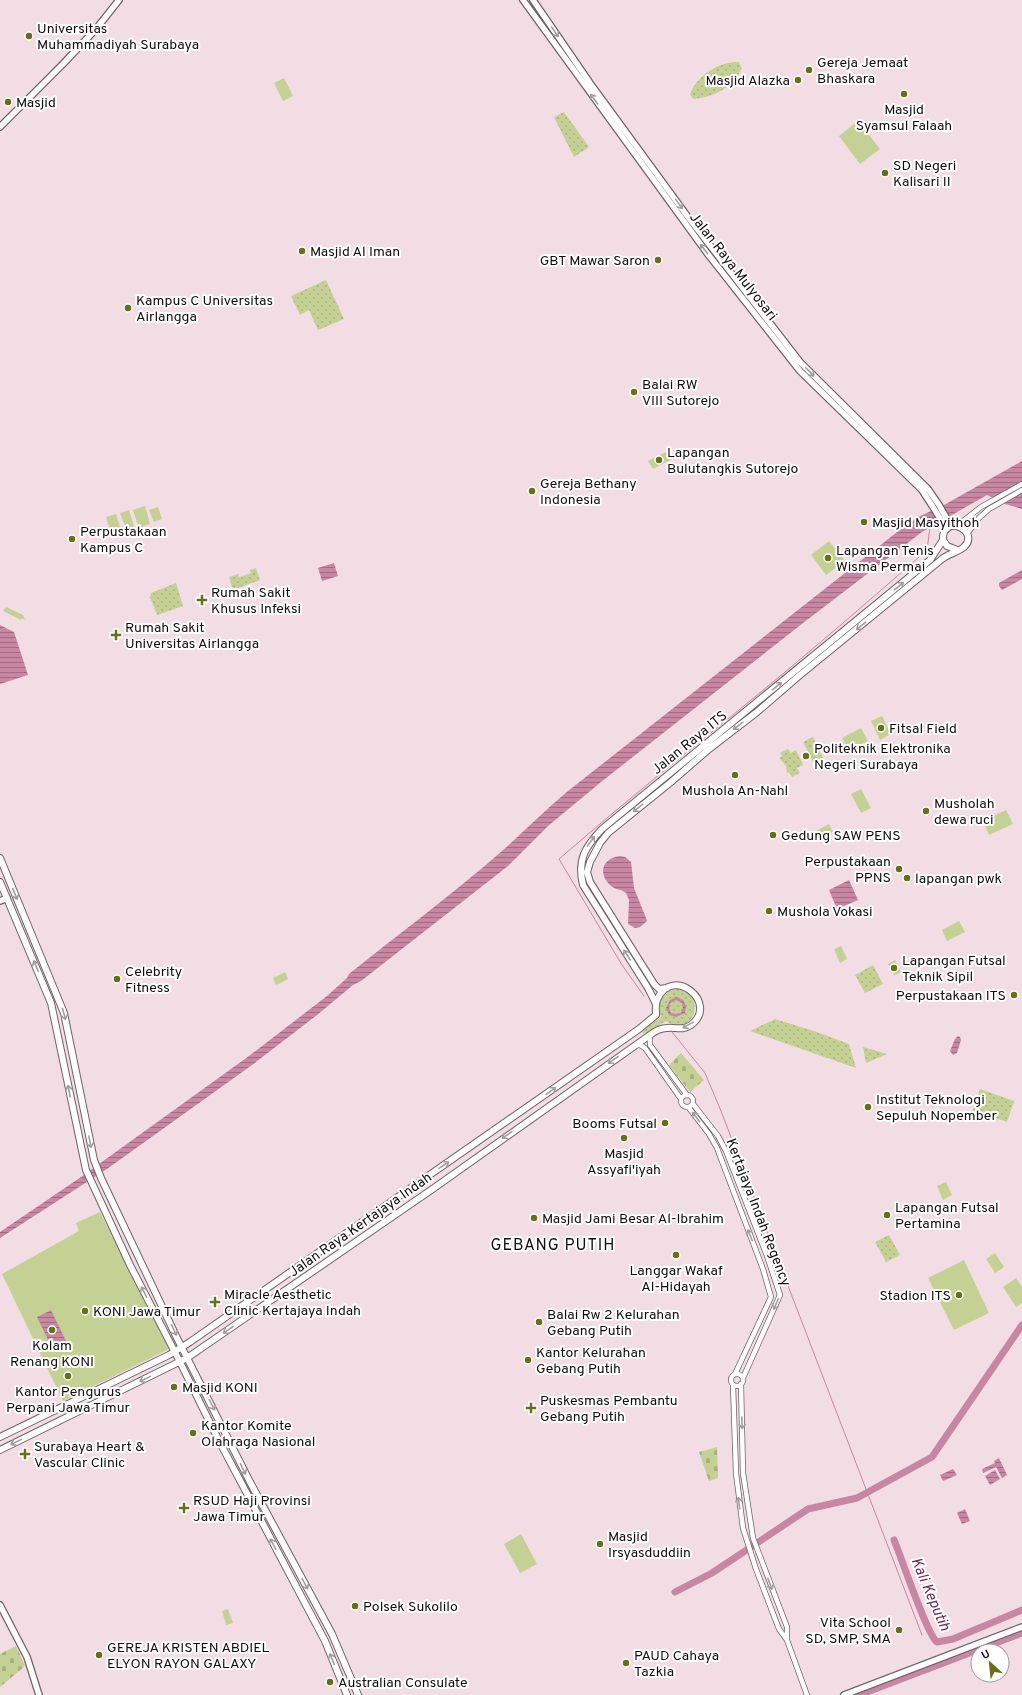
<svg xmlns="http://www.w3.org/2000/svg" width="1022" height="1695" font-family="Overpass,sans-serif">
<defs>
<pattern id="cemetery-stones" width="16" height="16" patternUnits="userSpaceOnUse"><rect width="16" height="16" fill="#c5d094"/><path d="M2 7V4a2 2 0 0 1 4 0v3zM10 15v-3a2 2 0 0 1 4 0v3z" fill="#a8b17e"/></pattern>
<pattern id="park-dots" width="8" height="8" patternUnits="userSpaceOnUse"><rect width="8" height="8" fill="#c5d094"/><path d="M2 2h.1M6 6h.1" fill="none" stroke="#a8b17e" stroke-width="1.8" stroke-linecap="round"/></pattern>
<pattern id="water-rules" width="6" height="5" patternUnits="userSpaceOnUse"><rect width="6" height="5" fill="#c886a2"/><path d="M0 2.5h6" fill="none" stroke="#a16c82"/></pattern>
</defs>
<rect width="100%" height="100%" fill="#f2dde5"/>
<path fill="#c5d094" d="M 284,78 L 293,96 L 283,101 L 274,83 Z
M 858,121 L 880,149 L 860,164 L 839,136 Z
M 666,452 L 670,460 L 653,469 L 648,461 Z
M 145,506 L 150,524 L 139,528 L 133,510 Z
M 158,507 L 162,519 L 154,522 L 149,510 Z
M 129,510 L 134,526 L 126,529 L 120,513 Z
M 116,514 L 121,530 L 111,533 L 106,517 Z
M 829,541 L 845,561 L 826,575 L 811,555 Z
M 6,607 L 23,615 L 25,620 L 22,618 L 21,620 L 3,611 Z
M 882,716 L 891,734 L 880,740 L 871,721 Z
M 861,728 L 868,741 L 848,751 L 842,738 Z
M 861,789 L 871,808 L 861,813 L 851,794 Z
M 1006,810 L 1013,824 L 989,835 L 983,821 Z
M 829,824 L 833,832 L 819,838 L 816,831 Z
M 959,921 L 965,932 L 947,941 L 942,930 Z
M 841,946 L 847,959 L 840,963 L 834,949 Z
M 895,960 L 901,972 L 894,975 L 888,964 Z
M 285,972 L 288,979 L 276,985 L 273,978 Z
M 946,1182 L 952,1195 L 943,1200 L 937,1186 Z
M 100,1212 L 169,1349 L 63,1401 L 2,1274 L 79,1231 L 76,1223 Z
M 995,1253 L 1004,1267 L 995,1273 L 986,1259 Z
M 964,1260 L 989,1313 L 954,1330 L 928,1278 Z
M 1016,1278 L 1022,1287 L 1022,1303 L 1016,1307 L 1003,1287 Z
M 521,1534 L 537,1564 L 520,1573 L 504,1544 Z
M 228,1609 L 233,1623 L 226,1625 L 222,1611 Z"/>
<path fill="url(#cemetery-stones)" d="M 681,1053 L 704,1080 L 690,1092 L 669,1065 Z
M 717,1447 L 718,1478 L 709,1481 L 699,1452 Z
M 16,1646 L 25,1666 L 0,1687 L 0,1654 Z"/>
<path fill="url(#park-dots)" d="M 739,62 L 742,68 C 733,88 714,97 693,99 L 690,94 C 698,75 718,62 739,62 Z
M 564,112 L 589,147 L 574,157 L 554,117 Z
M 326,280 L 344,319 L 318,330 L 309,310 L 300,315 L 291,296 Z
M 256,568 L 260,580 L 233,590 L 229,577 L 238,574 L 239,577 L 251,573 L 250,570 Z
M 176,583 L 183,606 L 157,615 L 150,597 L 151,593 Z
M 813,737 L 824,760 L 814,764 L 803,742 Z
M 788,749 L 791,753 L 796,750 L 803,765 L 797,768 L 800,773 L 792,777 L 789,772 L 787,773 L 786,766 L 779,758 L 782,756 L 780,753 Z
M 873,965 L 883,984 L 865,993 L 855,975 Z
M 677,989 C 709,994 693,1039 666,1021 L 646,1033 L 643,1033 L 642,1030 L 661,1017 L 659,1011 L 660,999 L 670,991 Z
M 775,1019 L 817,1032 L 849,1044 L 856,1068 L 750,1031 Z
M 863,1047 L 887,1054 L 866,1063 Z
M 980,1089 L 1014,1101 L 1007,1122 L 973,1110 Z
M 889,1235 L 900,1255 L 886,1262 L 875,1242 Z"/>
<path fill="url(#water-rules)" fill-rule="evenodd" d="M 1022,461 L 1022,509 L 1005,504 L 987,495 L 922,532 L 803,623 L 601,782 L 548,826 L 508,866 L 361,981 L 353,985 L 317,1015 L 252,1065 L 107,1169 L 0,1238 L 0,1232 L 81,1177 L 249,1056 L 327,996 L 347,978 L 349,974 C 395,937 442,902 487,864 C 515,841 540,814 568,791 L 906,525 L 918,517 L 944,505 Z
M 334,563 L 338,576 L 322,581 L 318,568 Z
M 1022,570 L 1022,579 L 1002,590 L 999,586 L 999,583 Z
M 0,625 L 14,632 L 28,675 L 0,684 Z
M 620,856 L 625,857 L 631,862 L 634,888 L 646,918 L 647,921 L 640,927 L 635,928 L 628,924 L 629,900 L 626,893 C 621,889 616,890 611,886 C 598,874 601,859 620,856 Z
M 849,880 L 858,900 L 837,909 L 829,890 Z
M 676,997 L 683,1000 L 686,1006 L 685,1013 L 676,1017 L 669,1015 L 666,1008 L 670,1000 ZM 676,1000 L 682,1003 L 683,1008 L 681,1013 L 676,1014 L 671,1013 L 669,1008 L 670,1003 Z
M 958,1036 L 960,1037 L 961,1040 L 957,1053 L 953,1055 L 950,1051 L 955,1039 Z
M 51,1310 L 67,1343 L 53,1350 L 37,1317 Z
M 999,1458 L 1007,1475 L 1002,1478 L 996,1467 L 983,1473 L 982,1469 L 995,1463 L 994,1461 Z
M 953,1469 L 957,1475 L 943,1481 L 940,1475 Z
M 995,1470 L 1000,1479 L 990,1485 L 985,1476 Z
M 965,1509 L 970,1521 L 962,1524 L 957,1513 Z"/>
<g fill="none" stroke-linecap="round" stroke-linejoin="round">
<path stroke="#c886a2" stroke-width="1" d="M 21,102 L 99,21
M 0,122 L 13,110
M 644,996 L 622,965 L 559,859 C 621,805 686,753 750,701 C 810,652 869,601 927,550 L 930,527
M 672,1032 L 705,1073 L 721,1111 L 922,1635"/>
<path stroke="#c886a2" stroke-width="7" d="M 894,1540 C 901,1556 927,1635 937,1642 L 953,1639 L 1022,1610
M 675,1592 L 712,1573 L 808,1509 L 857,1498 L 932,1457 L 1022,1325
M 859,1695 L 1022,1633"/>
<g stroke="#736168" stroke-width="6">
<path id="tertiary" d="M 958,525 L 981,507 L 1022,484
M 967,534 L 979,518 L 989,509 L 1022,490
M 650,1035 L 650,1045 L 687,1095
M 635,1045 L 640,1045 L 645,1048 L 681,1099
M681 1101a6 6 0 1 1 12 0a6 6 0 1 1-12 0Z
M 693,1104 L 718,1136 L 726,1151 L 767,1256 L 780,1295 L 743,1378
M 689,1108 L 709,1134 L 717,1148 L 763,1269 L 771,1297 L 735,1374
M731 1380a6 6 0 1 1 12 0a6 6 0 1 1-12 0Z
M 741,1384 L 743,1473 L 753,1538 L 787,1627 L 787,1640 L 807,1695
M 733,1385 L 736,1473 L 743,1528 L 756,1569 L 779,1629 L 787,1640"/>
</g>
<g stroke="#736168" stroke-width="8">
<path id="secondary" d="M 523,0 L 707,253 L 800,371 L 922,490 L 947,529
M 533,0 L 590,83 L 688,217 L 800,362 L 928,489 L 939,505 L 951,526
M 0,127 L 63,64 L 96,29 L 119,0
M 0,901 L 7,898
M 0,1605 L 27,1657 L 39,1695
M 844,1695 L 1022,1627"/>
</g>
<g stroke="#736168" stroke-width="8">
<path id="primary" d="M 0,858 L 64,1013 L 94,1160 L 101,1178 L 176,1336 L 250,1482 L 332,1634 L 358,1695
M 0,882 L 51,1003 L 86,1170 L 130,1265 L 180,1362 L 217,1437 L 325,1641 L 347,1695
M 667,988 L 659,989 L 654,984 L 590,882 L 587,872 L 590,862 L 600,843 L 608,833 L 671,782 L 709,749 L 757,712 L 800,675 L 942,559 C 948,554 958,552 964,547 C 981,531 942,512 943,540 L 947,546 L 957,550
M 656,1004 L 648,988 L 583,885 C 577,860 585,847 602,829 L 930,560 L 943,540
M 0,1437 L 169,1355 L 190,1342 L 639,1029 L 656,1015 C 656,1010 655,1005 657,1000 C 672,964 720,1003 691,1025 C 682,1031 676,1027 667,1028 C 660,1028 655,1031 650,1035 L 434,1188 L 187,1358 L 0,1450"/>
</g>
<use href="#tertiary" stroke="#fff" stroke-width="4.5"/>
<use href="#secondary" stroke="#fff" stroke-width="5.5"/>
<use href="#primary" stroke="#fff" stroke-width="6"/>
</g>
<defs><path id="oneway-shaft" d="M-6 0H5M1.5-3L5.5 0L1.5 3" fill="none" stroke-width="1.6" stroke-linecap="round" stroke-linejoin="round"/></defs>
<g stroke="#a19e9f">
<use href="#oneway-shaft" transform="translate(555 32) rotate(56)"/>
<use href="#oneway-shaft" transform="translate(594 99) rotate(-127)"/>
<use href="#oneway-shaft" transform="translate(679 204) rotate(54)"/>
<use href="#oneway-shaft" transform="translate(704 249) rotate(-127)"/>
<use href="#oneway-shaft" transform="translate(810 372) rotate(46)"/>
<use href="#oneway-shaft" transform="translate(899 586) rotate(-40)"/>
<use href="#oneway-shaft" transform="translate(861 626) rotate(141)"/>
<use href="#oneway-shaft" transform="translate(777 686) rotate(-39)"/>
<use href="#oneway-shaft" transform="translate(738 726) rotate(143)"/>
<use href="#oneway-shaft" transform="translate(638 808) rotate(141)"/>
<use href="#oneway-shaft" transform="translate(591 841) rotate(-54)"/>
<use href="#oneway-shaft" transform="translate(15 894) rotate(67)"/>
<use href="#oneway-shaft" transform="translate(627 955) rotate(-123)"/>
<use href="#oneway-shaft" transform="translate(36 966) rotate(-113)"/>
<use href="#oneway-shaft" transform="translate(64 1014) rotate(75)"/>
<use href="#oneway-shaft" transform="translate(688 1025) rotate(151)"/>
<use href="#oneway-shaft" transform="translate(613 1060) rotate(145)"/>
<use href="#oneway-shaft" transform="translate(69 1091) rotate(-101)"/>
<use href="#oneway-shaft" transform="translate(551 1091) rotate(-35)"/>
<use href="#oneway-shaft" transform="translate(696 1117) rotate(-127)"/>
<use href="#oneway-shaft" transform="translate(507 1135) rotate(145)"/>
<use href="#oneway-shaft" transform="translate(90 1142) rotate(79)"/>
<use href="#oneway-shaft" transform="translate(444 1165) rotate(-34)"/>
<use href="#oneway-shaft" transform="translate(750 1235) rotate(-112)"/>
<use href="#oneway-shaft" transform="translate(144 1292) rotate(-117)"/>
<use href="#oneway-shaft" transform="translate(776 1304) rotate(114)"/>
<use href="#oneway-shaft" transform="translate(174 1330) rotate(65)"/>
<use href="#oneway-shaft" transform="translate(228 1330) rotate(146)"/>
<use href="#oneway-shaft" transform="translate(145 1379) rotate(154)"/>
<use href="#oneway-shaft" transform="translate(212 1405) rotate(63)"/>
<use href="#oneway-shaft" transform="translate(742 1423) rotate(88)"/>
<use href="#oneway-shaft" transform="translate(16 1442) rotate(154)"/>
<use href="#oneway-shaft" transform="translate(243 1469) rotate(64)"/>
<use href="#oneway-shaft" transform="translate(739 1503) rotate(-97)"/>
<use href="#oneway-shaft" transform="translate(273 1544) rotate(-118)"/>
<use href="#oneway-shaft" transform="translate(305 1584) rotate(62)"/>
<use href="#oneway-shaft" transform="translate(770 1584) rotate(69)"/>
<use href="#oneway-shaft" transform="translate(332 1659) rotate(-112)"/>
</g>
<g fill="#657019" stroke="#fff" stroke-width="1.5">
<circle cx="29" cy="36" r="4"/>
<circle cx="809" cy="70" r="4"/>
<circle cx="798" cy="80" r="4"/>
<circle cx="904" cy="94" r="4"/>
<circle cx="8" cy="102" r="4"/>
<circle cx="885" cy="173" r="4"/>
<circle cx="302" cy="251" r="4"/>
<circle cx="658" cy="260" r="4"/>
<circle cx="128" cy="308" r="4"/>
<circle cx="634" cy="392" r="4"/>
<circle cx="659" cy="460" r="4"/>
<circle cx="532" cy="491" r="4"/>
<circle cx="864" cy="522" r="4"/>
<circle cx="72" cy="539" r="4"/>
<circle cx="828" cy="558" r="4"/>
<path d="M200 594h4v4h4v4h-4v4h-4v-4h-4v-4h4z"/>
<path d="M114 629h4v4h4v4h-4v4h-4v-4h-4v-4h4z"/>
<circle cx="881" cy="728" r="4"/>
<circle cx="806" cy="756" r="4"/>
<circle cx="735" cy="775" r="4"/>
<circle cx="926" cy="811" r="4"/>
<circle cx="773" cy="835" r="4"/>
<circle cx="899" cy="869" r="4"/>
<circle cx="907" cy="878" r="4"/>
<circle cx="769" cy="911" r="4"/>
<circle cx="894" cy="968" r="4"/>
<circle cx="117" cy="979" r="4"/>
<circle cx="1014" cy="995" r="4"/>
<circle cx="868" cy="1107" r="4"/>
<circle cx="665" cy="1123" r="4"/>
<circle cx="624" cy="1138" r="4"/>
<circle cx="887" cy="1215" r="4"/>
<circle cx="534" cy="1218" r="4"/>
<circle cx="676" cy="1255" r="4"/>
<circle cx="959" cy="1295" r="4"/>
<path d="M213 1296h4v4h4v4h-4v4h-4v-4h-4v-4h4z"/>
<circle cx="85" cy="1311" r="4"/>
<circle cx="539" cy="1322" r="4"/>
<circle cx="52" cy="1330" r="4"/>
<circle cx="528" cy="1360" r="4"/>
<circle cx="68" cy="1376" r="4"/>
<circle cx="174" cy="1387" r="4"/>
<path d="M529 1402h4v4h4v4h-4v4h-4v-4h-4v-4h4z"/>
<circle cx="193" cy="1433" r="4"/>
<path d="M23 1448h4v4h4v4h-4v4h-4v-4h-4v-4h4z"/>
<path d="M182 1502h4v4h4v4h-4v4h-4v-4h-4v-4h4z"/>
<circle cx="600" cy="1544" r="4"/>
<circle cx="355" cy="1606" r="4"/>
<circle cx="899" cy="1630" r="4"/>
<circle cx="99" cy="1655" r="4"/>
<circle cx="626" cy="1663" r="4"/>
<circle cx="330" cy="1682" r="4"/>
</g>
<g text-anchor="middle" stroke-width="4" stroke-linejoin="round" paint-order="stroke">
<g font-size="14" fill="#130c0f" stroke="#fff" text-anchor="start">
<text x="37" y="33">Universitas<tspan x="37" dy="16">Muhammadiyah Surabaya</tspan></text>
<text x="817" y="67">Gereja Jemaat<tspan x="817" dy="16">Bhaskara</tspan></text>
<text x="790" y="85" text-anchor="end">Masjid Alazka</text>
<text x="16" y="107">Masjid</text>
<text x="904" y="114" text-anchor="middle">Masjid<tspan x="904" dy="16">Syamsul Falaah</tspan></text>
<text x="893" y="170">SD Negeri<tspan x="893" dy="16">Kalisari II</tspan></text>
<text x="310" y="256">Masjid Al Iman</text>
<text x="650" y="265" text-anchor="end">GBT Mawar Saron</text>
<text x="136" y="305">Kampus C Universitas<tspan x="136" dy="16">Airlangga</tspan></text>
<text x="642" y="389">Balai RW<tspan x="642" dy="16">VIII Sutorejo</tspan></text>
<text x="667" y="457">Lapangan<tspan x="667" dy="16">Bulutangkis Sutorejo</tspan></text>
<text x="540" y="488">Gereja Bethany<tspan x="540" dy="16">Indonesia</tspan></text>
<text x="872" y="527">Masjid Masyithoh</text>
<text x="80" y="536">Perpustakaan<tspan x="80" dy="16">Kampus C</tspan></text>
<text x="836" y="555">Lapangan Tenis<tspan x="836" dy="16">Wisma Permai</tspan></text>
<text x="211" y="597">Rumah Sakit<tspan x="211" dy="16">Khusus Infeksi</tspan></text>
<text x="125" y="632">Rumah Sakit<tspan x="125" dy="16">Universitas Airlangga</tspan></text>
<text x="889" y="733">Fitsal Field</text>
<text x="814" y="753">Politeknik Elektronika<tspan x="814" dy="16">Negeri Surabaya</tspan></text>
<text x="735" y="795" text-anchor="middle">Mushola An-Nahl</text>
<text x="934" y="808">Musholah<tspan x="934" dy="16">dewa ruci</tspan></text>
<text x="781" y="840">Gedung SAW PENS</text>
<text x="891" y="866" text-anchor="end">Perpustakaan<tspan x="891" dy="16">PPNS</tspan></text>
<text x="915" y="883">lapangan pwk</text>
<text x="777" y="916">Mushola Vokasi</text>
<text x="902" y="965">Lapangan Futsal<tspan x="902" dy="16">Teknik Sipil</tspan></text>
<text x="125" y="976">Celebrity<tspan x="125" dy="16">Fitness</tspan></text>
<text x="1006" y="1000" text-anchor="end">Perpustakaan ITS</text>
<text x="876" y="1104">Institut Teknologi<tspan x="876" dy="16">Sepuluh Nopember</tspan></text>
<text x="657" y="1128" text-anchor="end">Booms Futsal</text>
<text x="624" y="1158" text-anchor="middle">Masjid<tspan x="624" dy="16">Assyafi'iyah</tspan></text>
<text x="895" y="1212">Lapangan Futsal<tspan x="895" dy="16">Pertamina</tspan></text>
<text x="542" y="1223">Masjid Jami Besar Al-Ibrahim</text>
<text x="676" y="1275" text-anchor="middle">Langgar Wakaf<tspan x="676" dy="16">Al-Hidayah</tspan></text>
<text x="224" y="1299">Miracle Aesthetic<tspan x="224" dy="16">Clinic Kertajaya Indah</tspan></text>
<text x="951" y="1300" text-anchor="end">Stadion ITS</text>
<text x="93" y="1316">KONI Jawa Timur</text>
<text x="547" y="1319">Balai Rw 2 Kelurahan<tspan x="547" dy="16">Gebang Putih</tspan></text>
<text x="52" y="1350" text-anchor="middle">Kolam<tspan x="52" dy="16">Renang KONI</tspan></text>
<text x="536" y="1357">Kantor Kelurahan<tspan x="536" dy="16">Gebang Putih</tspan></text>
<text x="182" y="1392">Masjid KONI</text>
<text x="68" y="1396" text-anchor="middle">Kantor Pengurus<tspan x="68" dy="16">Perpani Jawa Timur</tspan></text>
<text x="540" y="1405">Puskesmas Pembantu<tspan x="540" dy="16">Gebang Putih</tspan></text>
<text x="201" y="1430">Kantor Komite<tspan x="201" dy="16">Olahraga Nasional</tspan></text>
<text x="34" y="1451">Surabaya Heart &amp;<tspan x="34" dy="16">Vascular Clinic</tspan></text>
<text x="193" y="1505">RSUD Haji Provinsi<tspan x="193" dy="16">Jawa Timur</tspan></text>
<text x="608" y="1541">Masjid<tspan x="608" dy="16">Irsyasduddiin</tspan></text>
<text x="363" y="1611">Polsek Sukolilo</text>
<text x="891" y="1627" text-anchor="end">Vita School<tspan x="891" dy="16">SD, SMP, SMA</tspan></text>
<text x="107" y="1652">GEREJA KRISTEN ABDIEL<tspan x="107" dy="16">ELYON RAYON GALAXY</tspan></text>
<text x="634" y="1660">PAUD Cahaya<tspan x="634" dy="16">Tazkia</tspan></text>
<text x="338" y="1687">Australian Consulate</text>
</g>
<g font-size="14" fill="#130c0f" stroke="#fff">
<text transform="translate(734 266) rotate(52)" y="5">Jalan Raya Mulyosari</text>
<text transform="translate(689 742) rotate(-39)" y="5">Jalan Raya ITS</text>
<text transform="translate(759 1212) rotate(69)" y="5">Kertajaya Indah Regency</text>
<text transform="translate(360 1224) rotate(-35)" y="5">Jalan Raya Kertajaya Indah</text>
</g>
<g font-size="15" font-style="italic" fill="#75274f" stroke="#fff">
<text transform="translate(931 1594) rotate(67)" y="5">Kali Keputih</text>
</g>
<g font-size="16" letter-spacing="1" fill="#130c0f" stroke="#fff">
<text x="553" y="1250">GEBANG PUTIH</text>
</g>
</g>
<g transform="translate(990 1663) rotate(333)"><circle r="19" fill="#ffffff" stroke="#a19e9f"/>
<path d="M0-3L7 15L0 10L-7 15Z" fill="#657019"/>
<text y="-6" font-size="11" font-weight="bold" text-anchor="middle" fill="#130c0f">U</text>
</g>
</svg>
